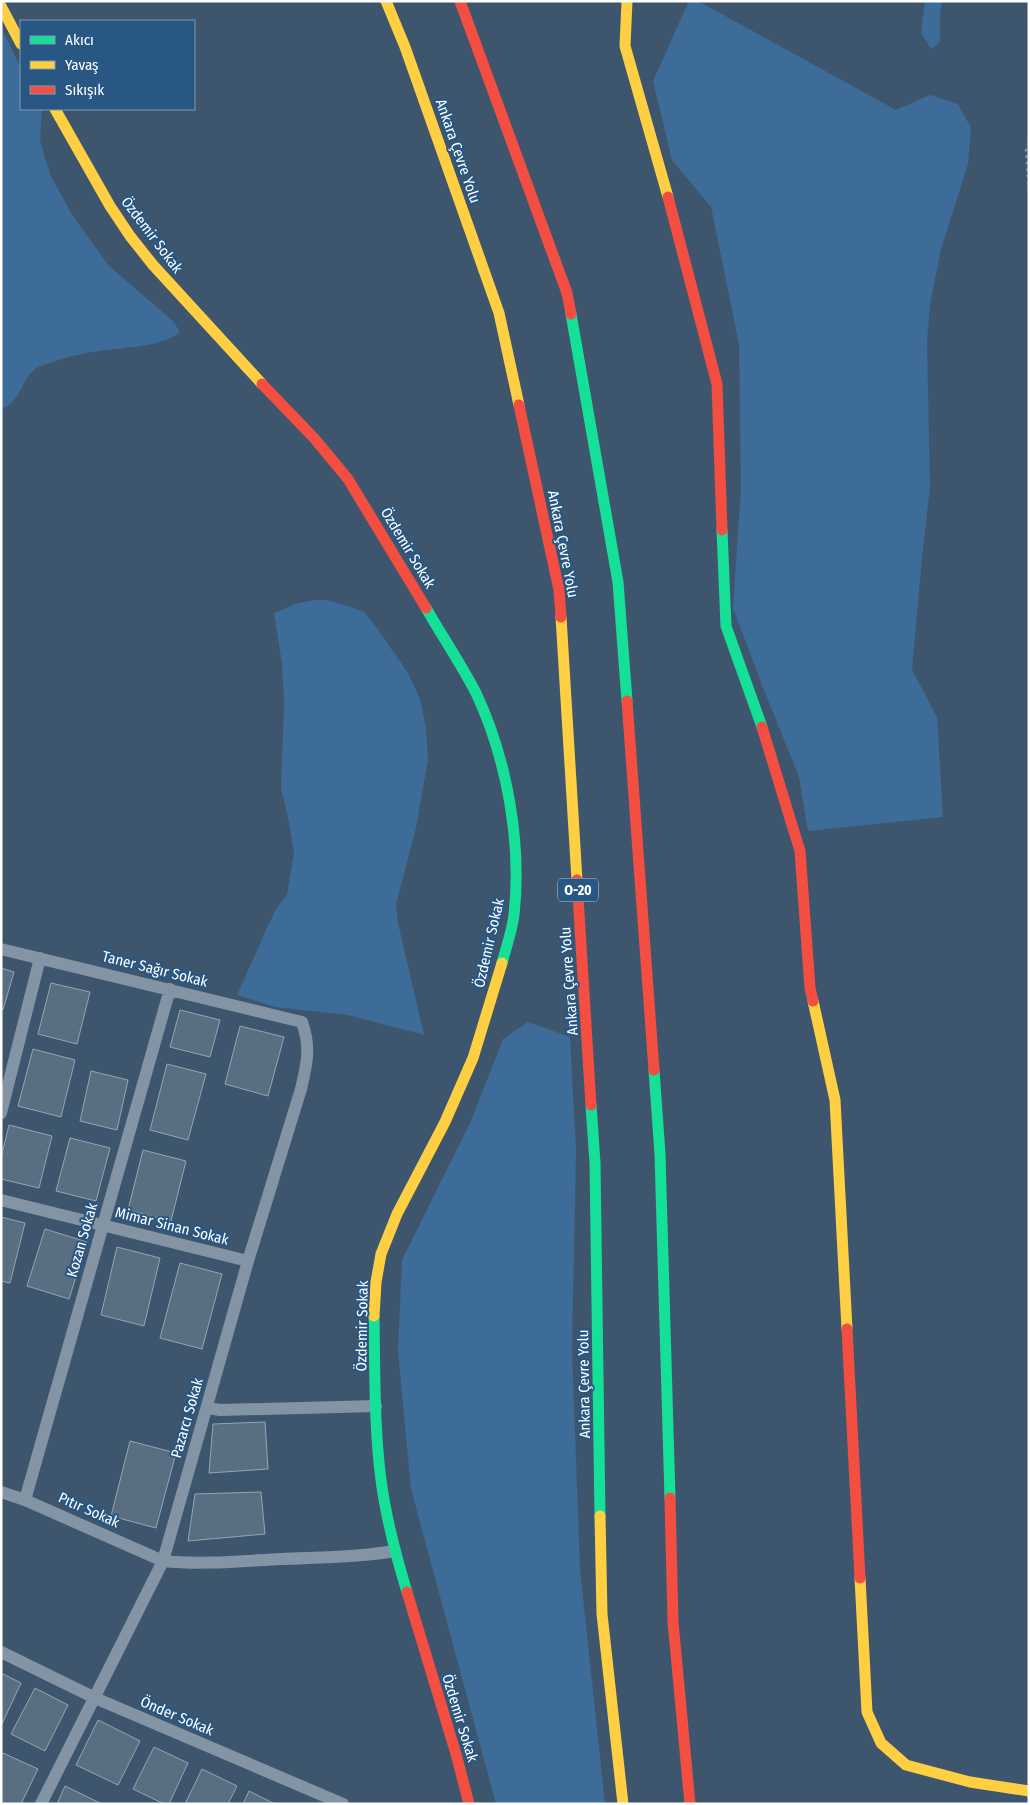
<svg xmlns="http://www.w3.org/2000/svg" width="1030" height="1805" font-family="'Fira Sans Condensed',sans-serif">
<rect width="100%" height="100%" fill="#3d566e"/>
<path fill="#3d6c98" d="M 689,1 L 698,1 L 896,110 L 930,95 L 958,104 L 971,128 L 968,164 L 941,249 L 930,305 L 927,342 L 930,487 L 922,558 L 912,670 L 937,717 L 943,817 L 808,831 L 799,777 L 762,685 L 733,608 L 741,489 L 739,344 L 711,207 L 672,160 L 653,81 Z
M 925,1 L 942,1 L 940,13 L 940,42 L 931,49 L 921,33 Z
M 1,27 L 21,68 L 21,109 L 41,109 L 42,111 L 40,140 L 45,158 L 51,176 L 71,213 L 108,265 L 173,321 L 180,332 C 160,347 134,346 109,350 C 90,352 72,355 53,362 C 48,364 42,365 38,367 C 20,378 22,402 1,409 Z
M 314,600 L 327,600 L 351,607 L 364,612 L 376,627 L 408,673 L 420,699 L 426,729 L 428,759 L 416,828 L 396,904 L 398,923 L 424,1035 L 348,1015 L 275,1007 L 237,995 L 266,930 L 276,909 L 287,895 L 294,853 L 288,817 L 281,788 L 284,705 L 282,663 L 274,613 L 295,604 Z
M 528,1022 L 570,1037 L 576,1151 L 572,1349 L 580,1569 L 605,1804 L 496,1804 L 411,1489 L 398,1351 L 402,1260 L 471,1121 L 503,1039 Z"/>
<path fill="#5a6e81" stroke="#96a5b3" d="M 1,968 L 14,972 L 3,1010 L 1,1009 Z
M 51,983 L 90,992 L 77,1044 L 38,1034 Z
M 180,1010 L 220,1020 L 210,1057 L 170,1047 Z
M 240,1026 L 284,1037 L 268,1096 L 225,1084 Z
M 33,1049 L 75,1060 L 61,1117 L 18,1106 Z
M 167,1064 L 206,1074 L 188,1140 L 150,1130 Z
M 91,1071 L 128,1080 L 117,1130 L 80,1121 Z
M 9,1125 L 52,1136 L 39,1188 L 1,1179 L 1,1158 Z
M 70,1138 L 110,1148 L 96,1201 L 56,1191 Z
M 143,1150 L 186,1161 L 171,1221 L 128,1210 Z
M 1,1217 L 25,1223 L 10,1283 L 1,1281 Z
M 45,1229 L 87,1242 L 69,1299 L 27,1286 Z
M 117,1247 L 160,1258 L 144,1326 L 101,1315 Z
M 180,1263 L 222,1274 L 202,1349 L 160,1338 Z
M 265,1422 L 268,1469 L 209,1473 L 213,1424 Z
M 130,1441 L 176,1453 L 156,1528 L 111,1516 Z
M 261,1492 L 265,1534 L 188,1541 L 195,1494 Z
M 1,1673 L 21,1683 L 1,1726 Z
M 35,1688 L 68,1705 L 45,1751 L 11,1734 Z
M 98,1720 L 140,1741 L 118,1785 L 76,1765 Z
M 154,1747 L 188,1763 L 169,1804 L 164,1804 L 133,1789 Z
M 3,1753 L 38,1769 L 21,1804 L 1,1804 L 1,1756 Z
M 202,1769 L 237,1786 L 228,1804 L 185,1804 Z
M 65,1786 L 102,1804 L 57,1804 Z
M 249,1791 L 275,1804 L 243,1804 Z"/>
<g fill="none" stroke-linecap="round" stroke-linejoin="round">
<path stroke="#8394a4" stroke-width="2.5" stroke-dasharray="2.5 4" stroke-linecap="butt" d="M 1029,143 L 1026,150 L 1029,190"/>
<path stroke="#8394a4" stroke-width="12" d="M 1,949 L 302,1022 C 311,1048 307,1063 301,1089 L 248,1261 L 163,1561 L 41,1804
M 1,1113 L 40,958
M 1,1200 L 248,1261
M 207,1408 L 220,1410 L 376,1406
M 1,1492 L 25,1500 L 163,1561 C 202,1565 242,1561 281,1559 C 319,1558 358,1557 395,1551
M 25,1500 L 170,989
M 1,1652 L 95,1698 L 343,1804"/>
<path stroke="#16e098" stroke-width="11" d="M 571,314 L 618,582 L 627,701
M 722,530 L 726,626 L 762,727
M 426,608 C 442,636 461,664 476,693 C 507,759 522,843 514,915 C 512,931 506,948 502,963
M 654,1070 L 660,1154 L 670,1498
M 591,1105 L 595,1163 L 600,1516
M 374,1316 C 375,1370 374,1427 381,1480 C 386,1518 396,1556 407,1592"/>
<path stroke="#ffcf43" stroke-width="11" d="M 386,1 L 405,47 L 499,313 L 519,405
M 627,1 L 625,46 L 668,197
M 1,6 L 21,44
M 55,109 L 110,206 L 130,236 L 153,265 L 262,384
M 561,617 L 577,880
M 813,1001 L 835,1100 L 847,1329
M 374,1316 L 376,1282 L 381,1254 L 397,1214 L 445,1122 L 473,1058 L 502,963
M 600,1516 L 602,1614 L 623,1804
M 860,1578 L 867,1712 L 881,1743 L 906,1765 L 970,1782 L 1029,1791"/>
<path stroke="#f24e42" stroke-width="11" d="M 460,1 L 567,293 L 571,314
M 668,197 L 717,384 L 722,530
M 262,384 L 314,438 L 348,479 L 426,608
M 519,405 L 559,590 L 561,617
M 627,701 L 654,1070
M 762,727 L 800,851 L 810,988 L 813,1001
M 577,880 L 591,1105
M 847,1329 L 860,1578
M 670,1498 L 673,1622 L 690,1804
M 407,1592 L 456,1754 L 469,1804"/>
</g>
<g text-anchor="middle" stroke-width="4" stroke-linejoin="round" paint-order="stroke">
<rect fill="#285783" stroke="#becdda" stroke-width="1" x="558" y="878.5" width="40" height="23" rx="4"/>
<g font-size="14" font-weight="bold" fill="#fff">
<text x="578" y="895">O-20</text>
</g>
<g font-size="15" fill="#fff" stroke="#285783">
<text transform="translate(458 151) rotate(71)" y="5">Ankara Çevre Yolu</text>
<text transform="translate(152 235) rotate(53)" y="5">Özdemir Sokak</text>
<text transform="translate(563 544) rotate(79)" y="5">Ankara Çevre Yolu</text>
<text transform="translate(408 548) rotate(59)" y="5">Özdemir Sokak</text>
<text transform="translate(489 943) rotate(-77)" y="5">Özdemir Sokak</text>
<text transform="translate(155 969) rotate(14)" y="5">Taner Sağır Sokak</text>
<text transform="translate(569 981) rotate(-94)" y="5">Ankara Çevre Yolu</text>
<text transform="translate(172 1226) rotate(14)" y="5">Mimar Sinan Sokak</text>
<text transform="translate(82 1240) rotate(-74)" y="5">Kozan Sokak</text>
<text transform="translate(362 1326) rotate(-89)" y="5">Özdemir Sokak</text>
<text transform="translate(584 1384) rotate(-91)" y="5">Ankara Çevre Yolu</text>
<text transform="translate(187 1418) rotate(-74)" y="5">Pazarcı Sokak</text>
<text transform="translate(89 1510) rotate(24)" y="5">Pıtır Sokak</text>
<text transform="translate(177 1716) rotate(23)" y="5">Önder Sokak</text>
<text transform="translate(460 1718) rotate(73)" y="5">Özdemir Sokak</text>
</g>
</g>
<rect width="1030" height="1805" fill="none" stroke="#ffffff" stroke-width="5"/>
<rect x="20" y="20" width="175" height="90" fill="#285783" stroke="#7e9ab5"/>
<rect x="30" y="36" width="25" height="8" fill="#16e098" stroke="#7e9ab5"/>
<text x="65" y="45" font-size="15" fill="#ffffff">Akıcı</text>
<rect x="30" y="61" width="25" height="8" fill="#ffcf43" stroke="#7e9ab5"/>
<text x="65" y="70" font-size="15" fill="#ffffff">Yavaş</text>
<rect x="30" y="86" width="25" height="8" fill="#f24e42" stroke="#7e9ab5"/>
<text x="65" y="95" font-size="15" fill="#ffffff">Sıkışık</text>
</svg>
